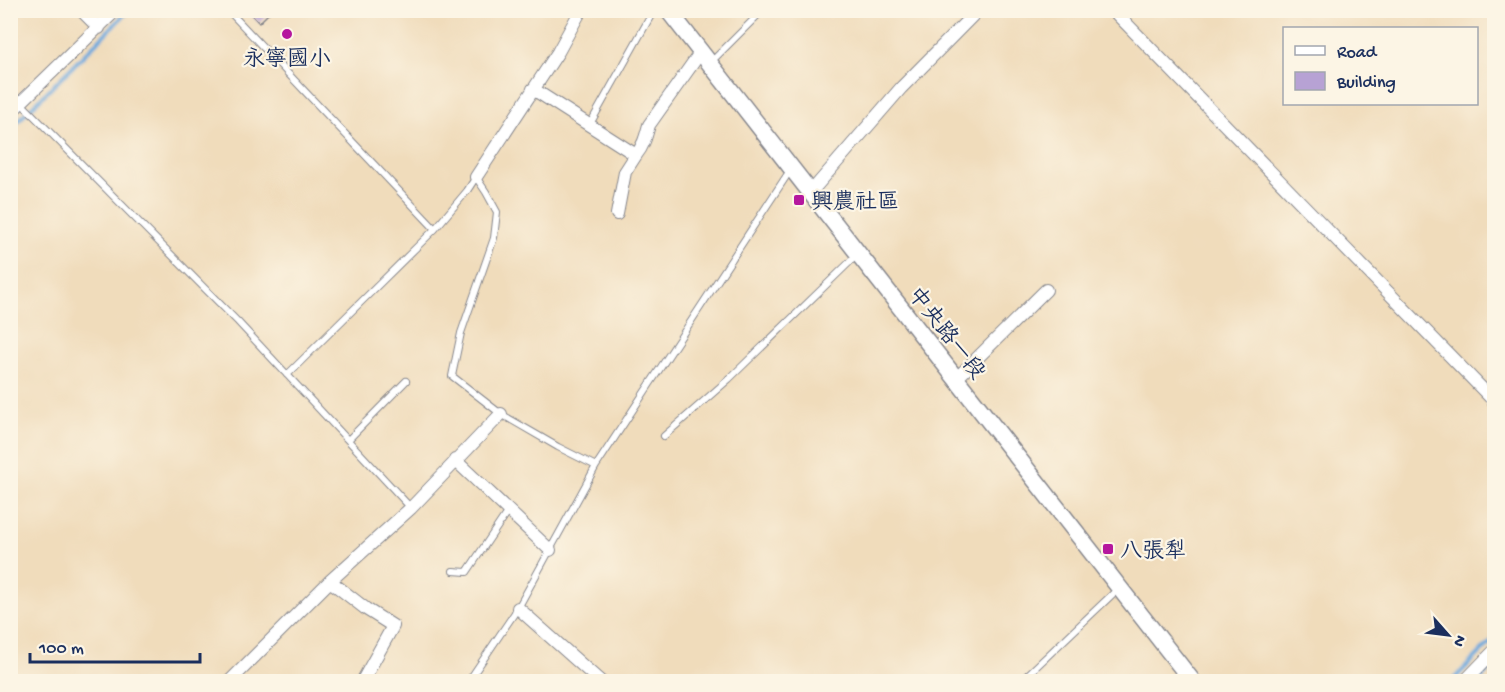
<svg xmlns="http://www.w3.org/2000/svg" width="1505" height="692" font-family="'Gochi Hand','LXGW WenKai TC',sans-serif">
<rect width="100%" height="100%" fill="#fcf5e5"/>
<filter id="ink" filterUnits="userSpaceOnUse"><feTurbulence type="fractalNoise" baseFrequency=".0167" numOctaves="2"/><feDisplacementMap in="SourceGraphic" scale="12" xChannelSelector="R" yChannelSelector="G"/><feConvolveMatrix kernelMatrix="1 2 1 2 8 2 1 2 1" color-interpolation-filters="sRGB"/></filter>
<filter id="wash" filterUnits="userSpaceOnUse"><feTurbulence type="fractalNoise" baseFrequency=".008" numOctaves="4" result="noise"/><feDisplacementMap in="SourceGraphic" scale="24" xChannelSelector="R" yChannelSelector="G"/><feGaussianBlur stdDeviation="1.35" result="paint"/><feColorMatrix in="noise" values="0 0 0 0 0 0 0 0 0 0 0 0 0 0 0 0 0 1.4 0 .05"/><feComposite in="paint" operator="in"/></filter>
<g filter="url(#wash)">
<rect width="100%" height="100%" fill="#f0dcbb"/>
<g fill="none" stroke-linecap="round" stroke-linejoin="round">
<path stroke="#6ca8dd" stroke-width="4" d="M 10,129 L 129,10
M 1451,682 L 1494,639
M 1477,682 L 1494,665"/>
</g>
<g id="blocks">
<path fill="#b7a2d4" d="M 247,10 L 272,10 L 259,23 Z"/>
</g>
</g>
<g filter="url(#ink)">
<use href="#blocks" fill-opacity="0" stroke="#86868c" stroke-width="1.5"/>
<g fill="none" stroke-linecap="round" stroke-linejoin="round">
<g stroke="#86868c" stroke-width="8">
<path id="lane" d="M 228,10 L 435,229
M 710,63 L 763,10
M 21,103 L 238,322 L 411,508
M 590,124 L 654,10
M 287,375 L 435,229 L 467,191 L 476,177 L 486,192 L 497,212 L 494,238 L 461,333 L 452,376 L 501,414 L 558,447 L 596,466
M 664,436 L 729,379 L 858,254
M 348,440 L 406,381
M 453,571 L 467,572 L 508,511
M 468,682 L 518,608 L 596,466 L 791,169
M 1020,682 L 1119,588"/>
</g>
<g stroke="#86868c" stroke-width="14">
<path id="street" d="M 81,10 L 99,28
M 1113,10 L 1494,401
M 533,89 L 636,155 C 644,145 646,136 649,125 L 700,53
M 10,113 L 116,10
M 476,177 L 558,52 L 581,10
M 810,193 L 901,88 L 978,10
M 617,214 L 625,172 L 636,155
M 956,379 L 1046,290
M 455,460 L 550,550
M 330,581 L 366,609 L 393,626 L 362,682
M 518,608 L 601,682
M 229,682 L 330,581 L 411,508 L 501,414
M 1464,682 L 1494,651"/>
</g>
<g stroke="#86868c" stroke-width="19">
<path id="secondary" d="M 668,10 L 1193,682"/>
</g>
<use href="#lane" stroke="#fff" stroke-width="6"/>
<use href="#street" stroke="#fff" stroke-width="12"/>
<use href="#secondary" stroke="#fff" stroke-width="16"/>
</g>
</g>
<g fill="#b5179e" stroke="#fcf5e5" stroke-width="2">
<circle cx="287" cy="34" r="6"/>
<rect x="793" y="194" width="12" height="12" rx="3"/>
<rect x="1102" y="543" width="12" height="12" rx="3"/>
</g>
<g text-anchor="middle" stroke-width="4.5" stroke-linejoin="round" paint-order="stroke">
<g font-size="22" fill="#1b2f5e" stroke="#fcf5e5" text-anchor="start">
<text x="287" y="65" text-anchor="middle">永寧國小</text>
<text x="811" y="208">興農社區</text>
<text x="1120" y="557">八張犁</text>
</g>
<g font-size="22" fill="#1b2f5e" stroke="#fcf5e5">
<text transform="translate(948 332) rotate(52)" y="8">中央路一段</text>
</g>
</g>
<rect width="1505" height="692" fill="none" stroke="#fcf5e5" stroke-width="36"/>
<rect x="1283" y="27" width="195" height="78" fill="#fcf5e5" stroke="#a2a6af" stroke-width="1.5"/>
<rect x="1295" y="46" width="30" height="9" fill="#ffffff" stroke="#a2a6af" stroke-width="1.5"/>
<text x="1337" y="57" font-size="18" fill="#1b2f5e">Road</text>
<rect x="1295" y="72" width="30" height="18" fill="#b7a2d4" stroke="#a2a6af" stroke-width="1.5"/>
<text x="1337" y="87" font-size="18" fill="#1b2f5e">Building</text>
<g transform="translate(1448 635) rotate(118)" stroke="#fcf5e5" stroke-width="4.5" paint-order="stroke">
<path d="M0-4.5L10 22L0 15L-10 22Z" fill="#1b2f5e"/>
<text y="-9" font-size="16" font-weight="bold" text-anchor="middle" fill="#1b2f5e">N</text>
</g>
<path d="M30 653v9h170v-9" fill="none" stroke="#1b2f5e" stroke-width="3"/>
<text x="39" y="653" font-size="18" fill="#1b2f5e" stroke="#fcf5e5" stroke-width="4.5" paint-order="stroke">100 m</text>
</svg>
